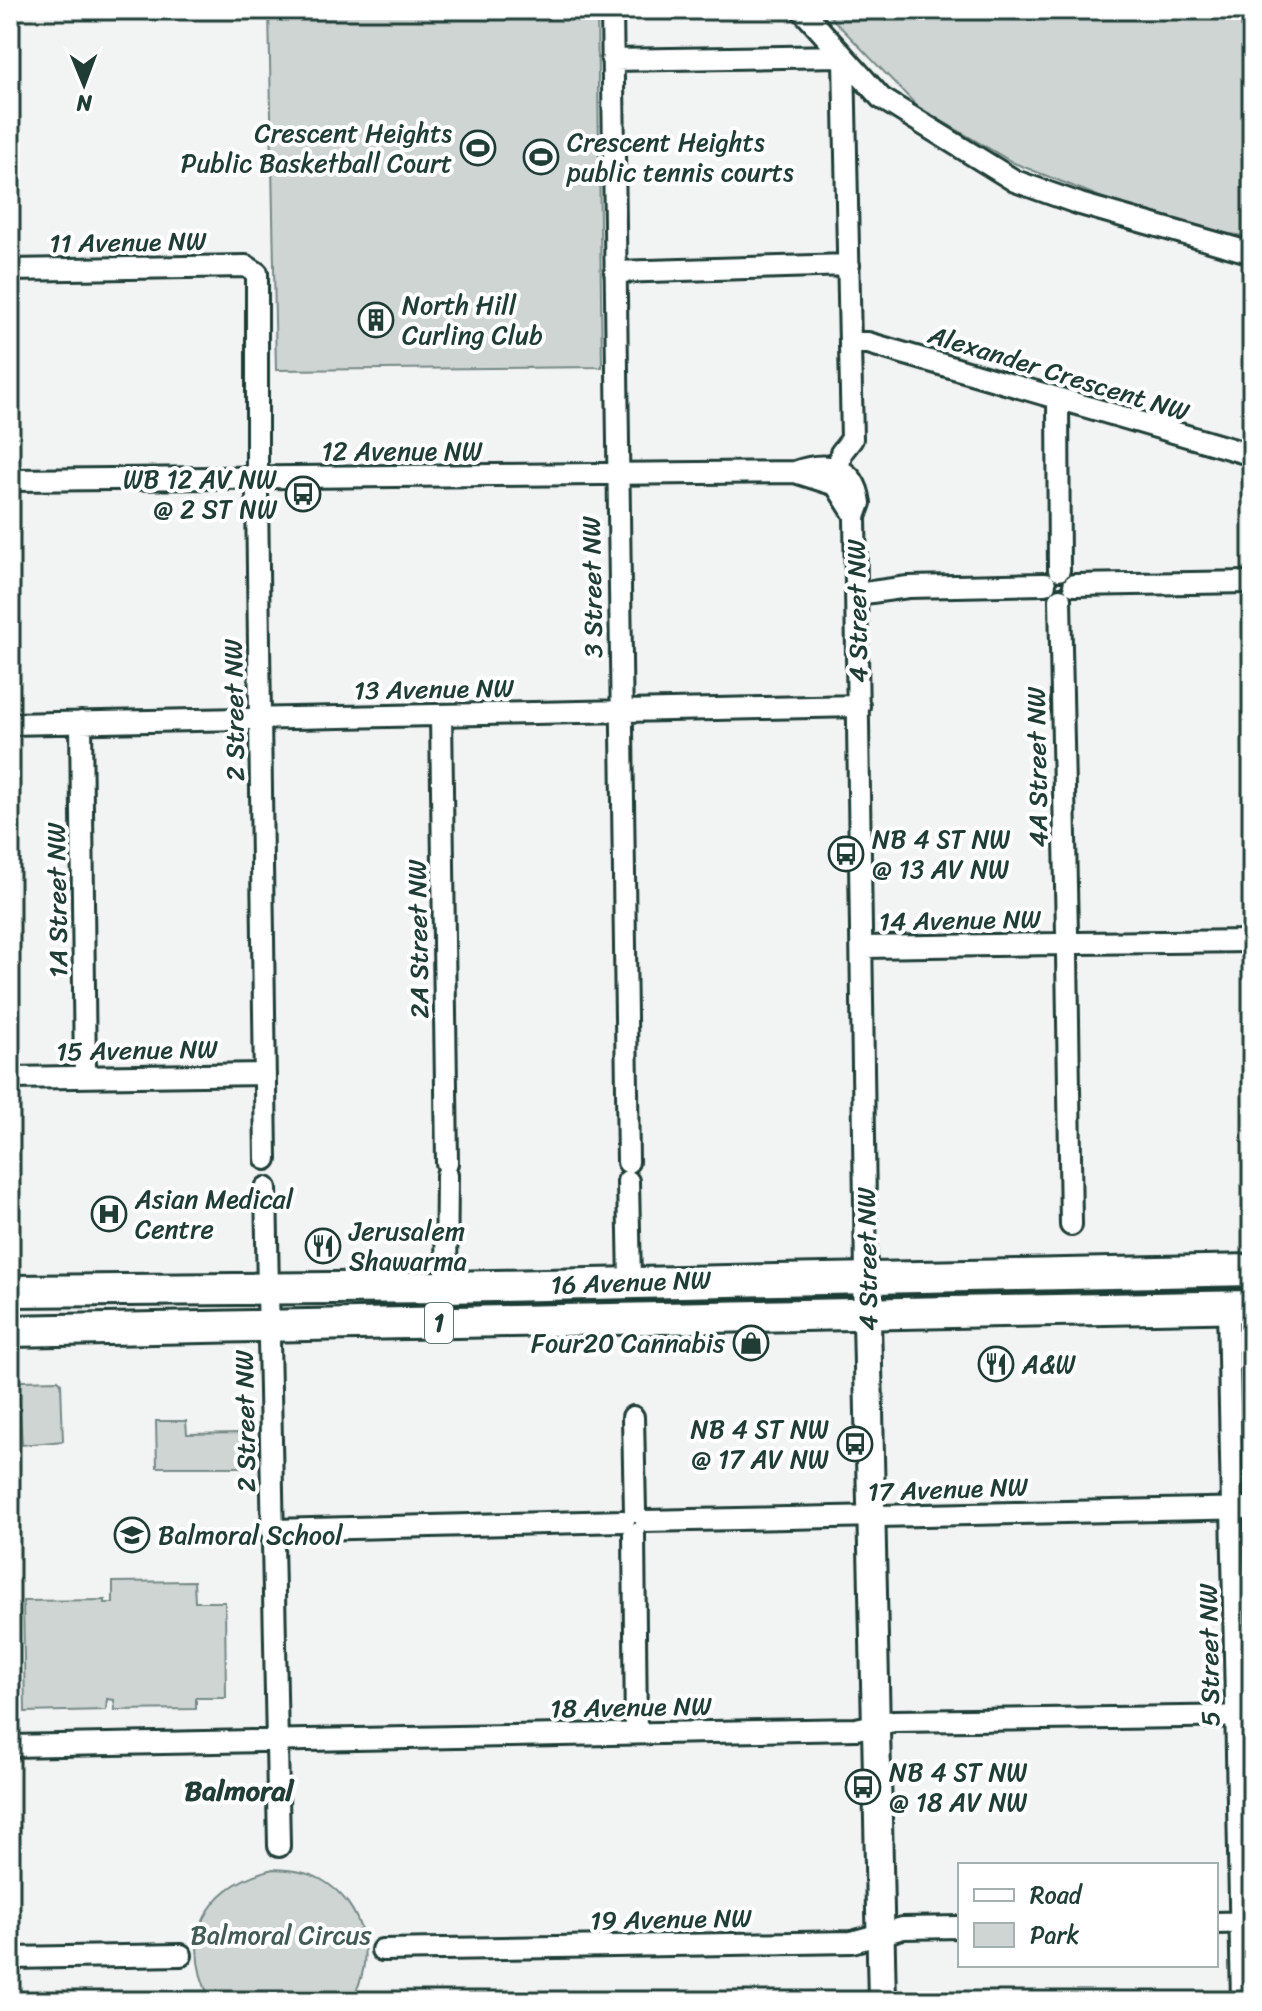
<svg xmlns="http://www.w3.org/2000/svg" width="1262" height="2011" font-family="Sriracha,sans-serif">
<rect width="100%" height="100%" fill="#f2f3f3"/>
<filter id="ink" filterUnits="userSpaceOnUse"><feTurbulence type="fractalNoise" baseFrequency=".0125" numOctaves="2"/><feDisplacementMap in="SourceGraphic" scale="16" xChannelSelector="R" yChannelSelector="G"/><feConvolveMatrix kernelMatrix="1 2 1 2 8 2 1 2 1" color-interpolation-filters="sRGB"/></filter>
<g filter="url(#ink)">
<path fill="#ced5d3" stroke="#768984" stroke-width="2" d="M 269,10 L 597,10 L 602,367 L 276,370 Z
M 824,10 L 1252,10 L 1252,237 L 1223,233 L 1103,198 L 1014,163 L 918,107 Z
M 58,1380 L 61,1383 L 63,1441 L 22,1445 L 18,1384 L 22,1381 Z
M 156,1421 L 186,1421 L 187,1434 L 240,1433 L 241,1467 L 157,1467 Z
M 194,1581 L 195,1602 L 225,1602 L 226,1698 L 196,1698 L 196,1709 L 115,1710 L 114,1700 L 107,1699 L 106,1710 L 25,1712 L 23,1601 L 105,1600 L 105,1603 L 113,1603 L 113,1582 Z
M 273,1869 C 290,1870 306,1871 322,1880 C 364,1904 378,1961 350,2001 L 211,2001 C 179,1938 205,1886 273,1869 Z"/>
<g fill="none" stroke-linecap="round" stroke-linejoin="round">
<g stroke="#1f3d34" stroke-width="26">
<path id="minor" d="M 612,10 L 628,1162
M 802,10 L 881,98 L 1015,181 L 1080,204 L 1252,253
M 612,60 L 840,56
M 10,270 L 246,266 L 257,273 L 257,495 L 266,1159
M 615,272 L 849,265
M 850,343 L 868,343 L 1252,455
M 1058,399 L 1059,570
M 839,467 L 841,453 L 852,439 L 844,60
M 795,472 L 836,485 L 853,512
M 10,480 L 795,472 C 826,461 855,465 860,503 L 855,517 L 866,1275
M 1074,585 L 1249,582
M 857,594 L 908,587 L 1045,584
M 1060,599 L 1067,933
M 441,715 L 447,1163
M 81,722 L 85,1077
M 10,724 L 859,706
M 1077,943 L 1252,941
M 863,947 L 1057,944
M 1067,953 L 1071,1225
M 10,1078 L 265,1074
M 628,1181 L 630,1282
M 266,1188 L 279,1846
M 446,1287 L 447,1175
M 1228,1307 L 1242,2001
M 633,1417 L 635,1512
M 645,1521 L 1252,1508
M 273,1530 L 623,1521
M 634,1534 L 636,1733
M 10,1746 L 856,1729 L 894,1721 L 1252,1716
M 1216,1923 L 1252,1922
M 382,1950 L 852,1942 L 903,1928 L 960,1927
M 10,1958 L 181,1955"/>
</g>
<g stroke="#1f3d34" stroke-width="32">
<path id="major" d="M 866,1275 L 882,2001"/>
</g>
<g stroke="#1f3d34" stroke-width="36">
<path id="highway" d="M 10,1291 L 446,1287 L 1252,1270
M 10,1331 L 1252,1306"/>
</g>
<use href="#minor" stroke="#fff" stroke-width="20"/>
<use href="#major" stroke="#fff" stroke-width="26"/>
<use href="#highway" stroke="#fff" stroke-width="30"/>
</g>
</g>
<defs>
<g id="stadium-ring" transform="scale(1.8)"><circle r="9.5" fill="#fff" stroke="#1f3d34" stroke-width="1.5"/><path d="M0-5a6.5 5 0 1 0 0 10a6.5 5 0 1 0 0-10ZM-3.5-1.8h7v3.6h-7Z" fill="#1f3d34"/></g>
<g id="building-ring" transform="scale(1.8)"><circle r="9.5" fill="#fff" stroke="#1f3d34" stroke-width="1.5"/><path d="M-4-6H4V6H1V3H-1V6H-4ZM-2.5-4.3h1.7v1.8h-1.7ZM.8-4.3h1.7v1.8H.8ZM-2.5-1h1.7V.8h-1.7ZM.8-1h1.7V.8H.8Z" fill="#1f3d34"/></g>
<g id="bus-ring" transform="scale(1.8)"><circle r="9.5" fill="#fff" stroke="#1f3d34" stroke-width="1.5"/><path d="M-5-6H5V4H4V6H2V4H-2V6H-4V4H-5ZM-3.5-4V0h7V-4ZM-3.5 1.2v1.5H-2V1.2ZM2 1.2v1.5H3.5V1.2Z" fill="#1f3d34"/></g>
<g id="hospital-ring" transform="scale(1.8)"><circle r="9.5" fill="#fff" stroke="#1f3d34" stroke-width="1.5"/><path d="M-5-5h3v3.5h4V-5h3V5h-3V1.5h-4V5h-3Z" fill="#1f3d34"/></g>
<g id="restaurant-ring" transform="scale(1.8)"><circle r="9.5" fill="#fff" stroke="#1f3d34" stroke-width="1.5"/><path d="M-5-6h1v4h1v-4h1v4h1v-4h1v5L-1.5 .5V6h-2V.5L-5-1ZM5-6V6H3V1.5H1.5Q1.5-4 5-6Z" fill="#1f3d34"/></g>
<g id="shop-ring" transform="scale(1.8)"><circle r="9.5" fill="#fff" stroke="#1f3d34" stroke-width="1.5"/><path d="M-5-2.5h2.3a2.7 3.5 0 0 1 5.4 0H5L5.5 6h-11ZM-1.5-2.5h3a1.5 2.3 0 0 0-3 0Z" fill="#1f3d34"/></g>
<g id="school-ring" transform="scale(1.8)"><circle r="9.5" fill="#fff" stroke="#1f3d34" stroke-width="1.5"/><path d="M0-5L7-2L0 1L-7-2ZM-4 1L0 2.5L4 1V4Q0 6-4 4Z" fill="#1f3d34"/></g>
</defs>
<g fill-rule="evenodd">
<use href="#stadium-ring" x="478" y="148"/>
<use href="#stadium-ring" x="541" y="157"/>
<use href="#building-ring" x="376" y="320"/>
<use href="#bus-ring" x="303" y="494"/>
<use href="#bus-ring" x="846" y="854"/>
<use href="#hospital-ring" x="109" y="1214"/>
<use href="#restaurant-ring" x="323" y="1246"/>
<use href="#shop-ring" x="751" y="1343"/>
<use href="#restaurant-ring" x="996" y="1364"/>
<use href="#bus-ring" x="855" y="1444"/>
<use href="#school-ring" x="132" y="1535"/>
<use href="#bus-ring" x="863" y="1787"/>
</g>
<g text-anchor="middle" stroke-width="8" stroke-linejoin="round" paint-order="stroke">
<rect fill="#fff" stroke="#627771" stroke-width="2" x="425" y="1303" width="28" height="40" rx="6"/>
<g font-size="24" font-weight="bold" fill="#1f3d34">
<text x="439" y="1331">1</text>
</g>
<g font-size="26" fill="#1f3d34" stroke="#fff" text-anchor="start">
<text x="452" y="142" text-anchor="end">Crescent Heights<tspan x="452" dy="30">Public Basketball Court</tspan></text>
<text x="567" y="151">Crescent Heights<tspan x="567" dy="30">public tennis courts</tspan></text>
<text x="402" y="314">North Hill<tspan x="402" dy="30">Curling Club</tspan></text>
<text x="277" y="488" text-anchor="end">WB 12 AV NW<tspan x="277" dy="30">@ 2 ST NW</tspan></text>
<text x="872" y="848">NB 4 ST NW<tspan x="872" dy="30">@ 13 AV NW</tspan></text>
<text x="135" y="1208">Asian Medical<tspan x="135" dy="30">Centre</tspan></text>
<text x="349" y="1240">Jerusalem<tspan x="349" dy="30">Shawarma</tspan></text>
<text x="725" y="1352" text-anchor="end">Four20 Cannabis</text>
<text x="1022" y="1373">A&amp;W</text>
<text x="829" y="1438" text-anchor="end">NB 4 ST NW<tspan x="829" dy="30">@ 17 AV NW</tspan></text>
<text x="158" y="1544">Balmoral School</text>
<text x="889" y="1781">NB 4 ST NW<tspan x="889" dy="30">@ 18 AV NW</tspan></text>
</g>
<g font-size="26" fill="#1f3d34" stroke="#fff">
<text transform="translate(128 242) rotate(-1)" y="9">11 Avenue NW</text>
<text transform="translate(1059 373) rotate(17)" y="9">Alexander Crescent NW</text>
<text x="402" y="460">12 Avenue NW</text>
<text transform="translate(592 587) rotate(-91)" y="9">3 Street NW</text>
<text transform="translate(857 611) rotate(-91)" y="9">4 Street NW</text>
<text transform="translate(434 689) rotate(-1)" y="9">13 Avenue NW</text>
<text transform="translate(234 710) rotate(-91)" y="9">2 Street NW</text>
<text transform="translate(1037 767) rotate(-91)" y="9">4A Street NW</text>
<text transform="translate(57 900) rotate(-91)" y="9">1A Street NW</text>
<text transform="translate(960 920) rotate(-1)" y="9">14 Avenue NW</text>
<text transform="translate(418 939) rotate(-91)" y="9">2A Street NW</text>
<text transform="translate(137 1050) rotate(-1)" y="9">15 Avenue NW</text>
<text transform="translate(867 1259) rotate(-91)" y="9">4 Street NW</text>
<text transform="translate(631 1282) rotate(-2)" y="9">16 Avenue NW</text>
<text transform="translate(245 1421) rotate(-91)" y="9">2 Street NW</text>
<text transform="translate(948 1489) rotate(-2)" y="9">17 Avenue NW</text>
<text transform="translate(1209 1655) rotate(-91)" y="9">5 Street NW</text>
<text transform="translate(631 1707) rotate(-1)" y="9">18 Avenue NW</text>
<text transform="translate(671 1919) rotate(-1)" y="9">19 Avenue NW</text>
</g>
<g font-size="26" fill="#425b54" stroke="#fff">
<text x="281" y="1944">Balmoral Circus</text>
</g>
<g font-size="28" font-weight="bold" fill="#1f3d34" stroke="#fff">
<text x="239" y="1800">Balmoral</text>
</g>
</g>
<rect width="1262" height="2011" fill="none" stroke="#fff" stroke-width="40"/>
<rect x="20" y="20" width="1222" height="1971" fill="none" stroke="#1f3d34" stroke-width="3" filter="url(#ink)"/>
<rect x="958" y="1863" width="260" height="104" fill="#ffffff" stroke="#a5b1ae" stroke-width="2"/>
<rect x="974" y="1889" width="40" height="12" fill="#ffffff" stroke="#a5b1ae" stroke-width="2"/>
<text x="1030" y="1903" font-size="24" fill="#1f3d34">Road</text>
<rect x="974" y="1923" width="40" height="24" fill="#ced5d3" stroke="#a5b1ae" stroke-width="2"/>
<text x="1030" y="1943" font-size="24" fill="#1f3d34">Park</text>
<g transform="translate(84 84) rotate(179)" stroke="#ffffff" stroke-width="6" paint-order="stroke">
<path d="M0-6L14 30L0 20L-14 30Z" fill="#1f3d34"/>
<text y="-12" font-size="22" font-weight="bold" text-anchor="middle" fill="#1f3d34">N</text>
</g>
</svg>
